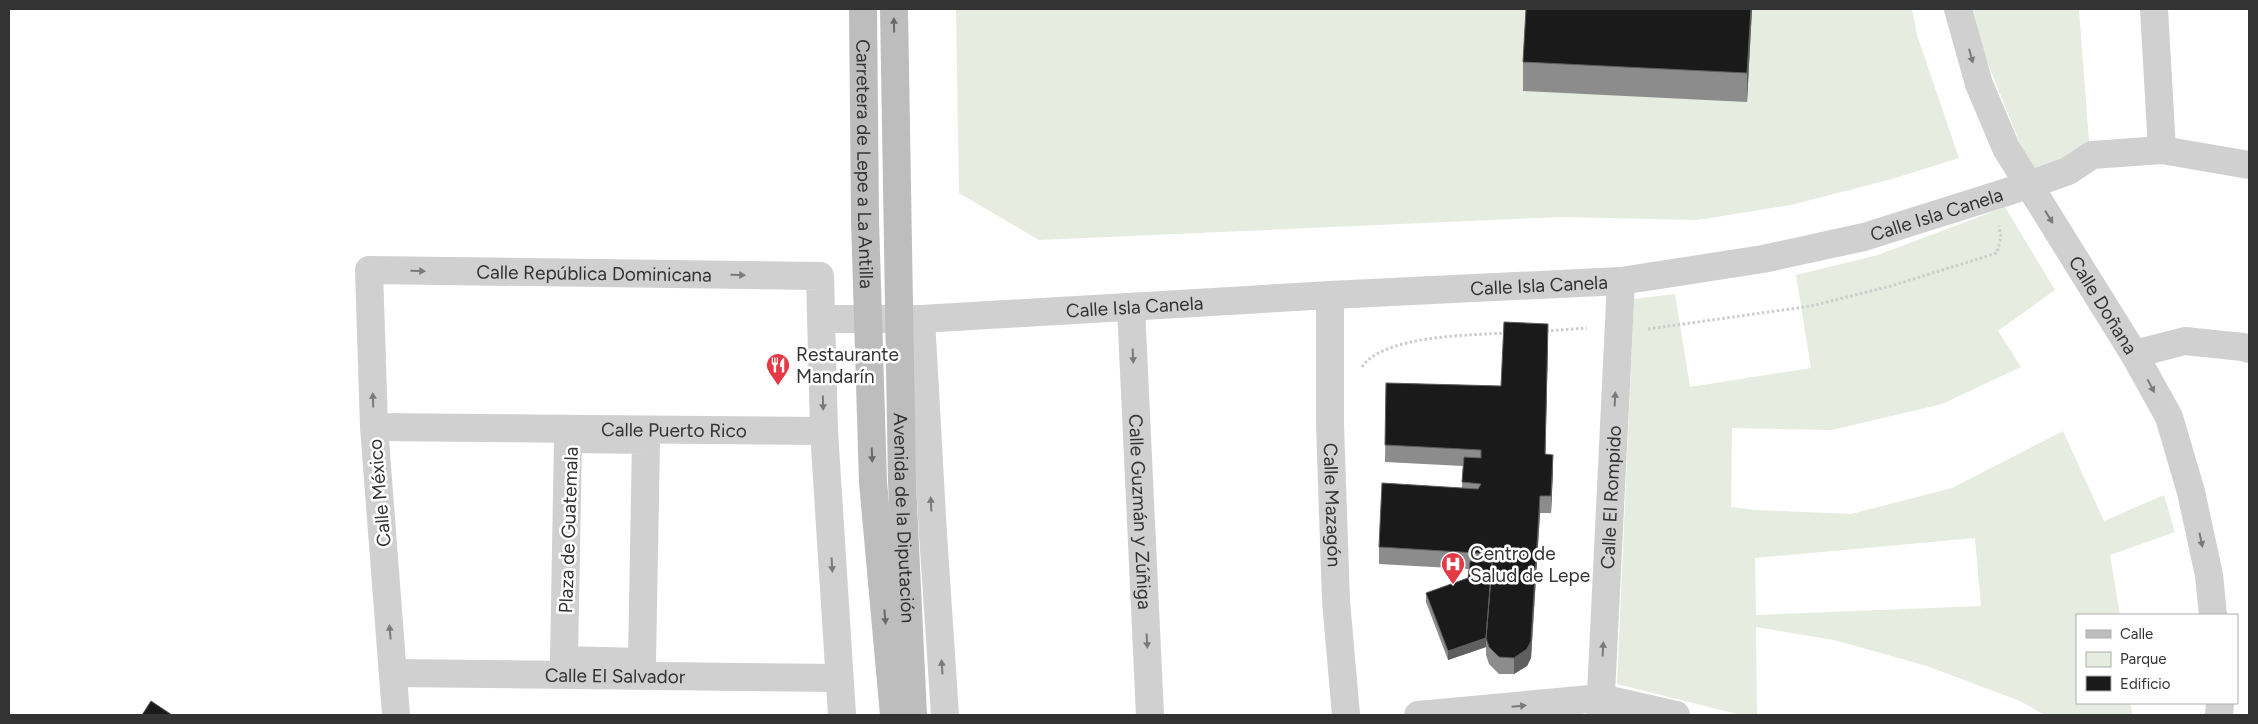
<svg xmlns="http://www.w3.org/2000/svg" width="2258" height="724" font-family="Figtree,sans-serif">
<rect width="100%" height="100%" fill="#fff"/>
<path fill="#e6ecdf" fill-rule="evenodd" d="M 956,9 L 1912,9 L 1917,35 L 1959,158 L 1892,179 L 1791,205 L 1698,220 L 1560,217 L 1039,240 L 959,193 Z
M 1973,9 L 2079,9 L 2089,142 L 2063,165 L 2031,171 L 1986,59 Z
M 2005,207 L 2055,290 L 1998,331 L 2021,367 L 1942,404 L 1832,430 L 1732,428 L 1731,507 L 1754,510 L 1851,514 L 1952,488 L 2063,431 L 2104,521 L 2164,495 L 2175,532 L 2110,555 L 2120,615 L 2077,615 L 2077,703 L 2131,703 L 2132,715 L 2045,715 L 2020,701 L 1927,666 L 1834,640 L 1756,627 L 1757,715 L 1741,715 L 1617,684 L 1634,299 L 1675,294 L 1690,387 L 1811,368 L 1796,275 L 1878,255 ZM 1975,538 L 1981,606 L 1756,615 L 1755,558 Z"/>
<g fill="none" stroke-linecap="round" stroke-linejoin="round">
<path stroke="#cdcdcd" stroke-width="3" stroke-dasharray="2.5 2.5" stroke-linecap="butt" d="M 1648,329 L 1811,306 L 1891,286 L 1997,253 L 2001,237 L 1999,226
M 1546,331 L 1587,328
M 1362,367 C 1383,335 1472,335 1507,333"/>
<g stroke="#d0d0d0" stroke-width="28">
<path id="s1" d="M 1958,9 L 1979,84 L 2006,148 L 2134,354 L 2169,417 L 2191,492 L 2209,575 L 2213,615"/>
<path d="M 2154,9 L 2162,150"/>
<path id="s2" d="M 1330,295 L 1330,424 L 1336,601 L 1346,715"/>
<path id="s3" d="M 1131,307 L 1150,715"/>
<path id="s4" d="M 821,319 L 921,319 L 1330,295 L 1621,281 L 1763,259 L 1864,237 L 2029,185 L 2068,171 L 2092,155 L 2162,150 L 2249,165"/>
<path d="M 921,319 L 933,534 L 945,715"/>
<path d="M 2134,354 L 2185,341 L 2243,347 L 2249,349"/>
<path id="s5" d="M 374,427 L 824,431"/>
<path d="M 568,439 L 646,440 L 642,662 L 564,660 Z"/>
<path id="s6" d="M 393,673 L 839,678"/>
<path id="s7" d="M 396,715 L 374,427 L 369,270 L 820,276 L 824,431 L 842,715"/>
<path d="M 1418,715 L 1601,698 L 1676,715"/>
<path id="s8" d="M 1600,715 L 1621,281"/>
<path d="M 2219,715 L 2220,703"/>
</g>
<g stroke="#bdbdbd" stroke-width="28">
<path id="s9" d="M 863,9 L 865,220 L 873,482 L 894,715"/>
<path id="s10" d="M 894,9 L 902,482 L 913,715"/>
</g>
</g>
<path fill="#8c8c8c" d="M 1526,9 L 1752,9 L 1747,102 L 1523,91 L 1523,62 Z
M 1548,340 L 1545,454 L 1553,471 L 1551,513 L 1540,513 L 1531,658 L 1527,666 L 1514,674 L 1499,674 L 1489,664 L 1486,655 L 1486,647 L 1448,660 L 1426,602 L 1426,593 L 1468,578 L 1469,569 L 1379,564 L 1379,547 L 1462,488 L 1463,466 L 1385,462 L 1386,383 L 1501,386 Z"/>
<path fill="#5f5f5f" d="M 1751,9 L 1752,9 L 1747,102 L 1747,73 Z
M 1548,324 L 1548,340 L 1545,470 L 1545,454 Z
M 1553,455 L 1553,471 L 1551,513 L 1551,496 Z
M 1540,496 L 1540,513 L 1531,658 L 1527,666 L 1514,674 L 1514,658 Z
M 1486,638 L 1486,647 L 1448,660 L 1448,651 Z"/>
<path fill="#1a1a1a" stroke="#5f5f5f" d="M 1526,9 L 1751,9 L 1747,73 L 1523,62 Z
M 1504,322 L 1548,324 L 1545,454 L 1553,455 L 1551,496 L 1540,496 L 1531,641 L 1527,649 L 1514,658 L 1499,657 L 1489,647 L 1486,638 L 1493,554 L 1379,547 L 1382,483 L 1478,489 L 1481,484 L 1462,482 L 1464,457 L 1481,458 L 1481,450 L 1385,445 L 1386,383 L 1501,386 Z
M 1470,561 L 1492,562 L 1486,638 L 1448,651 L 1426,593 L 1468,578 Z
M 151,701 L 172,715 L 142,715 Z"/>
<defs><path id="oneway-solid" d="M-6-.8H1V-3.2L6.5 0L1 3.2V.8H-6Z" transform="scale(1.25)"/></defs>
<g fill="#6a6a6a">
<use href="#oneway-solid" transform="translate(894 25) rotate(-91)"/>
<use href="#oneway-solid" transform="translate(872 455) rotate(88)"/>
<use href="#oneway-solid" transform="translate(885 617) rotate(85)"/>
</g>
<g fill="#7a7a7a">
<use href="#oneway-solid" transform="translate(1971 56) rotate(75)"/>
<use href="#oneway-solid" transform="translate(2049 217) rotate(58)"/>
<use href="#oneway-solid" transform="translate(418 271) rotate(1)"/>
<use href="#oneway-solid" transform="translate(738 275) rotate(1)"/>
<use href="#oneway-solid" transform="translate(1133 356) rotate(87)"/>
<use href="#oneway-solid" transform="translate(2151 386) rotate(62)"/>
<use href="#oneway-solid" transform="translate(1615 399) rotate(-87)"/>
<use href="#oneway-solid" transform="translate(373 400) rotate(-92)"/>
<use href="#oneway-solid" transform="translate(823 403) rotate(89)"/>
<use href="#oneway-solid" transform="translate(931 504) rotate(-93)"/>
<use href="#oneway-solid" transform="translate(2201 540) rotate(78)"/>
<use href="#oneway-solid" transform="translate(832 565) rotate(87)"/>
<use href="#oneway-solid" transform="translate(390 632) rotate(-95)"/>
<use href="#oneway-solid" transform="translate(1147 641) rotate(87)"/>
<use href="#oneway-solid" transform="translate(1603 649) rotate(-87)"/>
<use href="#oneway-solid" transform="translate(942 667) rotate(-94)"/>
<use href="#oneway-solid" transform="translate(1519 706) rotate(-5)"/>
</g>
<defs>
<g id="restaurant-pin" transform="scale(1.25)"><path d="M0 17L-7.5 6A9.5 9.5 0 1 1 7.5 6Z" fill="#e63946" stroke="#fff"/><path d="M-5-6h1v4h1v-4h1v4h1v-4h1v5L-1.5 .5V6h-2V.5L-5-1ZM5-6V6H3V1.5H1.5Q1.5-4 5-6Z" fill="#fff"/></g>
<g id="hospital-pin" transform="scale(1.25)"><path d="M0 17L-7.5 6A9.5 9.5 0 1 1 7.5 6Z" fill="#e63946" stroke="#fff"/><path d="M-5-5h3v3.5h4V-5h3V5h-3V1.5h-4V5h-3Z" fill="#fff"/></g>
</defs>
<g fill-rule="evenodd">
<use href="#restaurant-pin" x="778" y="365"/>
<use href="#hospital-pin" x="1453" y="564"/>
</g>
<g text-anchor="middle" stroke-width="5" stroke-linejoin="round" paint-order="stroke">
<g font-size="19" fill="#333" stroke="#fff">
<text dy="7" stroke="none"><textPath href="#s9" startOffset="155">Carretera de Lepe a La Antilla</textPath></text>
<text dy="7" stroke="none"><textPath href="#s4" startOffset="1124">Calle Isla Canela</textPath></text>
<text dy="7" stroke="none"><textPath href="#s7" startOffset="671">Calle República Dominicana</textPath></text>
<text dy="7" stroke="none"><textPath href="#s4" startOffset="719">Calle Isla Canela</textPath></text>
<text dy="7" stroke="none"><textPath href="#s1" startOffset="332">Calle Doñana</textPath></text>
<text dy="7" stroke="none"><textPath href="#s4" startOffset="314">Calle Isla Canela</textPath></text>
<text dy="7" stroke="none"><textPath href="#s5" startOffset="300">Calle Puerto Rico</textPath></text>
<text transform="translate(379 493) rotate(-95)" y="7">Calle México</text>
<text dy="7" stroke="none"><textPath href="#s8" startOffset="218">Calle El Rompido</textPath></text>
<text dy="7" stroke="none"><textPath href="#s2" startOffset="210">Calle Mazagón</textPath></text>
<text dy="7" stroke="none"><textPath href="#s3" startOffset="205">Calle Guzmán y Zúñiga</textPath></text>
<text dy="7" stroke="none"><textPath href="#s10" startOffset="509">Avenida de la Diputación</textPath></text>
<text transform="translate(568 530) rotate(-88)" y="7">Plaza de Guatemala</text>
<text dy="7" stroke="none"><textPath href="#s6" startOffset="222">Calle El Salvador</textPath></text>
</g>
<g font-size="19" fill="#333" stroke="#fff" text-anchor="start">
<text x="796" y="361">Restaurante<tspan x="796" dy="22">Mandarín</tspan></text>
<text x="1470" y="560">Centro de<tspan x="1470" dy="22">Salud de Lepe</tspan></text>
</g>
</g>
<rect width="2258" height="724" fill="none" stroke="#333333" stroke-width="20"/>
<rect x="2076" y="614" width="162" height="90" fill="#ffffff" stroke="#adadad"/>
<rect x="2086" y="630" width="25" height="8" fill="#bdbdbd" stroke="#adadad"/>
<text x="2120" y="639" font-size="15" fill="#333333">Calle</text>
<rect x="2086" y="652" width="25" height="15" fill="#e6ecdf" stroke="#adadad"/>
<text x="2120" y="664" font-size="15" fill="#333333">Parque</text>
<rect x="2086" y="676" width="25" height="15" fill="#1a1a1a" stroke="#adadad"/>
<text x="2120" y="689" font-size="15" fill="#333333">Edificio</text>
</svg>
